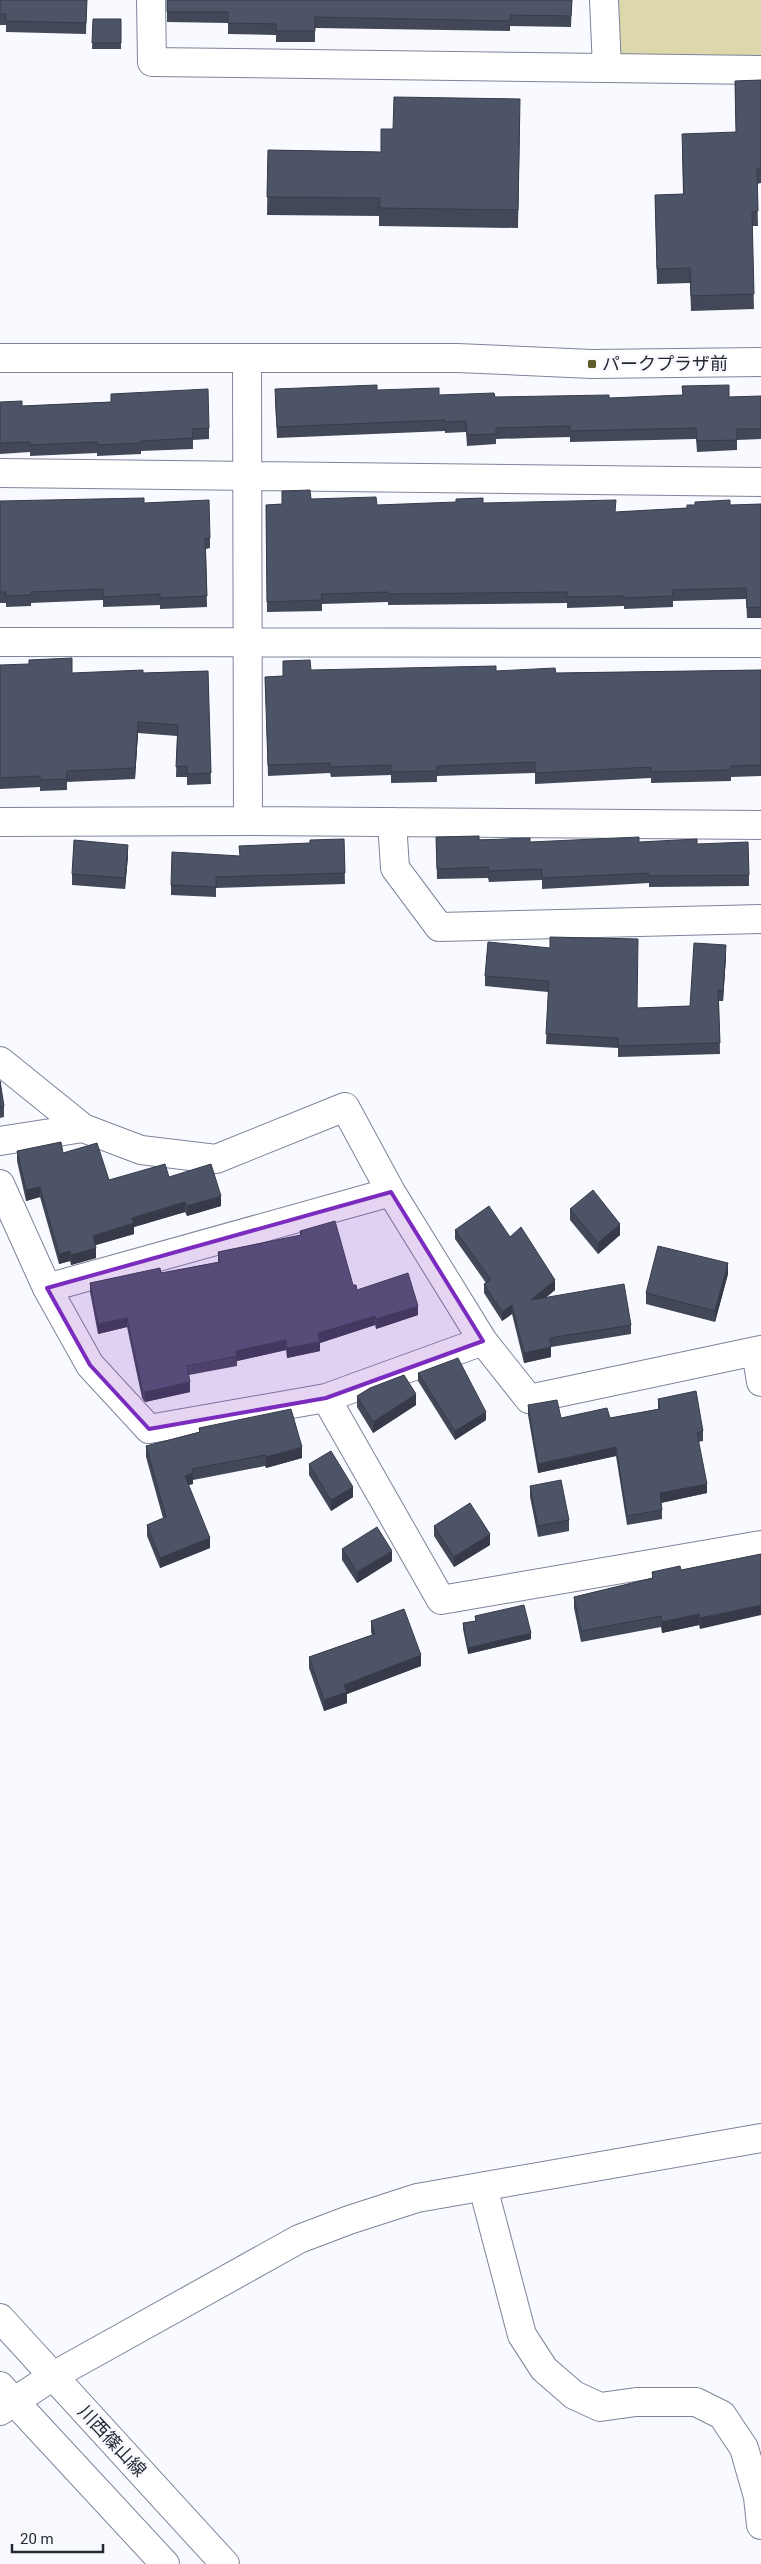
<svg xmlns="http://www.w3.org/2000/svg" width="761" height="2564" font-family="Roboto,'Noto Sans JP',sans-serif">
<rect width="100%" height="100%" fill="#f8faff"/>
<path fill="#ddd8ac" d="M 604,0 L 761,0 L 761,70 L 607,68 Z"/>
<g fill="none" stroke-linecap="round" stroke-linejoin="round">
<g stroke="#7d8499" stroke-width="30">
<path id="minor" d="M 151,0 L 152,62 L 761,70
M 604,0 L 607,68
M 247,358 L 248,821
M 0,473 L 761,482
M 0,642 L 761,643
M 0,822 L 248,821 L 761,825
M 392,822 L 395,868 L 439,927 L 761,919
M 0,1061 L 83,1128 L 141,1150 L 216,1159 L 345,1107 L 391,1192 L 483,1341 L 529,1399 L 761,1350
M 0,1141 L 83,1128
M 0,1184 L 47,1288 L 90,1365 L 149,1429 L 326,1398 L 441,1600 L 761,1545
M 47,1288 L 391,1192
M 756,1351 L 761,1382
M 326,1398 L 483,1341
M 483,2187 L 522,2335 L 544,2369 L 574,2395 L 600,2407 L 636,2402 L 696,2402 L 722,2415 L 744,2448 L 758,2497 L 761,2525"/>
</g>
<g stroke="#7d8499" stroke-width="30">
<path id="tertiary" d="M 0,358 L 457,358 L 592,364 L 761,362
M 0,2411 L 53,2376 L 299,2239 L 349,2220 L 417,2198 L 761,2138"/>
</g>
<g stroke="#7d8499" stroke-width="30">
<path id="primary" d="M 0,2318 L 225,2564
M 0,2386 L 165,2564"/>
</g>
<use href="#minor" stroke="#fff" stroke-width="28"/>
<use href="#tertiary" stroke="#fff" stroke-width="28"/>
<use href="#primary" stroke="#fff" stroke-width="28"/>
</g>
<path fill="#434859" d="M 0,0 L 87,0 L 86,34 L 6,32 L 6,25 L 0,25 Z
M 167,0 L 572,0 L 571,27 L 510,26 L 510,31 L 315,28 L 315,42 L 276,42 L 276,35 L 228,34 L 228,23 L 167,22 Z
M 93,19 L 121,19 L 121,49 L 92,49 Z
M 761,80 L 761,183 L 757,184 L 758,226 L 752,226 L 754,309 L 691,311 L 690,283 L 657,284 L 655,195 L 683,194 L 682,149 L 736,132 L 735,81 Z
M 520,117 L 518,228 L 379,226 L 379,216 L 267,215 L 268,150 L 381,152 L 393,129 Z
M 377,390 L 439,395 L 495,397 L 609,398 L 729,397 L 761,396 L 761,439 L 737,440 L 737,450 L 697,452 L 696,439 L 570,442 L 570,437 L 531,438 L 496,439 L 496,444 L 467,446 L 466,432 L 445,433 L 445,431 L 277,438 L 275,399 Z
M 111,394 L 209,428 L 209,439 L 193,440 L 193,449 L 141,451 L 141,454 L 97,456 L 97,453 L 30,456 L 30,452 L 0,454 L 0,402 L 22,406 L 111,402 Z
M 311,499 L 377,505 L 483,503 L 616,512 L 761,504 L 761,618 L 747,618 L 746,599 L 673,601 L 673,607 L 624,609 L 624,606 L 567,608 L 567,603 L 388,605 L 388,602 L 322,604 L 322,611 L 267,612 L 266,505 L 282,504 Z
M 0,501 L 144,503 L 210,538 L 210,548 L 206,549 L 207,607 L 160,609 L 160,605 L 103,607 L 103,600 L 31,603 L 31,606 L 6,607 L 6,603 L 0,603 Z
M 0,665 L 72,673 L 143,673 L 208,671 L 211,784 L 187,785 L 187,777 L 176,777 L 177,736 L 138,733 L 135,779 L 67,782 L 67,790 L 40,791 L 40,787 L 0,789 Z
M 311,670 L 496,671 L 556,673 L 761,670 L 761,776 L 731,777 L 731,781 L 651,783 L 651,778 L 535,784 L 535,773 L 437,776 L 437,782 L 391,783 L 391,775 L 331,777 L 330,773 L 268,776 L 265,677 L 283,676 Z
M 436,837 L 530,842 L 639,842 L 697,844 L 749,875 L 749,886 L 649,887 L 649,883 L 542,889 L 542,880 L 489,882 L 488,878 L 437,879 Z
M 344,839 L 345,884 L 216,888 L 216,897 L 171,895 L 171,885 L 239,856 L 310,843 Z
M 128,856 L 125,889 L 72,885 L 72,874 Z
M 488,942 L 637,1008 L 690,1006 L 726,956 L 723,1001 L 719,1001 L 720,1054 L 618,1057 L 618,1048 L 546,1044 L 548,992 L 485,986 L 485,976 Z
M 0,1081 L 4,1106 L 4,1117 L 0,1118 Z
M 17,1151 L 63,1153 L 109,1180 L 169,1177 L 221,1206 L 187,1216 L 185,1212 L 134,1227 L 134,1234 L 95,1245 L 96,1258 L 71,1265 L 70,1261 L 59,1264 L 40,1197 L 26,1201 L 17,1161 Z
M 570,1209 L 620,1235 L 598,1254 L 570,1220 Z
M 455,1230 L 510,1237 L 555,1290 L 545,1298 L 631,1325 L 631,1334 L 551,1347 L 551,1357 L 524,1363 L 512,1314 L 502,1321 L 484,1293 L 484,1284 L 486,1283 L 455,1239 Z
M 300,1231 L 357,1290 L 418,1315 L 376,1329 L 375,1325 L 320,1343 L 320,1351 L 287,1358 L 286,1350 L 237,1361 L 237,1366 L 189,1375 L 190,1392 L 145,1402 L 142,1398 L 127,1327 L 98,1334 L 90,1292 L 90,1283 L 161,1273 L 218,1262 L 218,1252 L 300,1235 Z
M 728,1274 L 715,1322 L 646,1304 L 646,1293 Z
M 418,1373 L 486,1420 L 455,1440 L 418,1381 Z
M 357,1396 L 416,1405 L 373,1433 L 357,1407 Z
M 658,1399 L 703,1431 L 703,1441 L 698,1442 L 707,1493 L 661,1503 L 662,1510 L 662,1519 L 627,1525 L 616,1456 L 538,1473 L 528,1415 L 528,1405 L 561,1418 L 610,1418 L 658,1409 Z
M 199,1428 L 302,1458 L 266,1468 L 265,1466 L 193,1480 L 193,1484 L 188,1485 L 210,1548 L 160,1568 L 147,1536 L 147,1525 L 163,1518 L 146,1457 L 146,1446 L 199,1432 Z
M 309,1464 L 353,1497 L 331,1511 L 309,1475 Z
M 530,1486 L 569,1520 L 569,1531 L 538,1537 L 530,1497 Z
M 434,1526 L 490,1545 L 454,1567 L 434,1536 Z
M 342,1549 L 392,1561 L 357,1583 L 342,1560 Z
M 761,1554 L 700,1629 L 699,1625 L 662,1633 L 661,1627 L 581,1642 L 574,1608 L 574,1597 L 652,1578 L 652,1572 L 681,1570 Z
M 475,1616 L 531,1639 L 468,1654 L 463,1629 L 463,1623 L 475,1621 Z
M 371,1621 L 421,1666 L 347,1694 L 347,1703 L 324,1711 L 309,1668 L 309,1657 L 372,1635 L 371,1632 Z"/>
<path fill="#373b49" d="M 138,722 L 138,733 L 135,779 L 135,768 Z
M 128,845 L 128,856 L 125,889 L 125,878 Z
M 726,945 L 726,956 L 723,1001 L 723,991 Z
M 40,1187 L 40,1197 L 26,1201 L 26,1190 Z
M 221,1196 L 221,1206 L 187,1216 L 187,1206 Z
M 185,1202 L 185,1212 L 134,1227 L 134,1234 L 93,1246 L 93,1236 L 132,1218 Z
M 620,1224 L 620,1235 L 598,1254 L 598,1243 Z
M 96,1248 L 96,1258 L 71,1265 L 71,1255 Z
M 70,1251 L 70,1261 L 59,1264 L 59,1254 Z
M 728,1263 L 728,1274 L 715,1322 L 715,1311 Z
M 555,1280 L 555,1290 L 531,1310 L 531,1300 Z
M 512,1305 L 512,1314 L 502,1321 L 502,1312 Z
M 418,1306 L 418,1315 L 376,1329 L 376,1319 Z
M 375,1316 L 375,1325 L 320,1343 L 320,1351 L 287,1358 L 287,1348 L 318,1333 Z
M 127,1318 L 127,1327 L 98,1334 L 98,1324 Z
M 286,1340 L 286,1350 L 237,1361 L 236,1351 Z
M 551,1347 L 551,1357 L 524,1363 L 524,1353 Z
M 190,1382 L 190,1392 L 145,1402 L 145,1392 Z
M 416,1394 L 416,1405 L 373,1433 L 373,1422 Z
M 486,1412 L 486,1420 L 455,1440 L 455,1431 Z
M 302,1447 L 302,1458 L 266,1468 L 266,1457 Z
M 616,1447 L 616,1456 L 538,1473 L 538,1464 Z
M 193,1473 L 193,1484 L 185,1486 L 185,1476 Z
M 707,1484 L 707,1493 L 660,1503 L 660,1493 Z
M 353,1487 L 353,1497 L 331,1511 L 331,1500 Z
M 490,1534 L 490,1545 L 454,1567 L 454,1557 Z
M 210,1538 L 210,1548 L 160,1568 L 160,1558 Z
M 392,1551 L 392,1561 L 357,1583 L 357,1572 Z
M 761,1605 L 761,1615 L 700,1629 L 700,1618 Z
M 699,1614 L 699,1625 L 662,1633 L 662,1622 Z
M 531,1633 L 531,1639 L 468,1654 L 468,1648 Z
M 421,1655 L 421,1666 L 347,1694 L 347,1703 L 324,1711 L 324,1700 L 344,1685 Z"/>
<path fill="#4e5468" stroke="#373b49" d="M 0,0 L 87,0 L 86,23 L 6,21 L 6,14 L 0,14 Z
M 167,0 L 572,0 L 571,16 L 510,15 L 510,21 L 315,17 L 315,31 L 276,31 L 276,24 L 228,23 L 228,12 L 167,12 Z
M 93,19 L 121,19 L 121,43 L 92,43 Z
M 761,80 L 761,169 L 757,169 L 758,211 L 752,212 L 754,294 L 691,296 L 690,268 L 657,269 L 655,195 L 684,194 L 682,134 L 736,132 L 735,81 Z
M 394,97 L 520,99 L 518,210 L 379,208 L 380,198 L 267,197 L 268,150 L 381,152 L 381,129 L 393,129 Z
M 377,385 L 377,390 L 439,388 L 439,395 L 494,393 L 495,397 L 609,395 L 609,398 L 683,395 L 682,386 L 729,385 L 729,397 L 761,396 L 761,429 L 737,429 L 737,440 L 697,441 L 696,428 L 570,431 L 570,426 L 531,427 L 496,428 L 496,434 L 467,435 L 466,421 L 445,422 L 445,420 L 277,427 L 275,389 Z
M 208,389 L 209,428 L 192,429 L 193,438 L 141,441 L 141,443 L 97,445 L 97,442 L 30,445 L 30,442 L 0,443 L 0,402 L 22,401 L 22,406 L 111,402 L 111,394 Z
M 310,490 L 311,499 L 376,497 L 377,505 L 456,502 L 456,499 L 483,498 L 483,503 L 616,500 L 615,512 L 687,508 L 687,505 L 695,505 L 695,502 L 730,500 L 730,505 L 761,504 L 761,607 L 747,608 L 746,588 L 672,590 L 673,596 L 624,598 L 624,596 L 567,597 L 567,592 L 388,594 L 388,592 L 321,594 L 322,600 L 267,602 L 266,505 L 282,504 L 282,491 Z
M 144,498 L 144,503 L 209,500 L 210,538 L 205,538 L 207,596 L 160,598 L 160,594 L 103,597 L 103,589 L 31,592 L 31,595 L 6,596 L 6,592 L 0,592 L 0,501 Z
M 72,658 L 72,673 L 143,670 L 143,673 L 208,671 L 211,773 L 187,774 L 187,766 L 176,767 L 178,725 L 138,722 L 135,768 L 67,771 L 67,779 L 40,780 L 40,776 L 0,778 L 0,665 L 29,664 L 29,660 Z
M 310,660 L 311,670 L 496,666 L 496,671 L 555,668 L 556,673 L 761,670 L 761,765 L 731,766 L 731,770 L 651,772 L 651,767 L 535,773 L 535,762 L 437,766 L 437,771 L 391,772 L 391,765 L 331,767 L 330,763 L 268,765 L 265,677 L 283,676 L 283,661 Z
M 479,836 L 479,840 L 530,838 L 530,842 L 639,837 L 639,842 L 697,839 L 697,844 L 748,842 L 749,875 L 649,876 L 649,873 L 542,878 L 542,869 L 489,871 L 488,867 L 437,869 L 436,837 Z
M 344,839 L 345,873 L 216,877 L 216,887 L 171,885 L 172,852 L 240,856 L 239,846 L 310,843 L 310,840 Z
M 74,840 L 128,845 L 125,878 L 72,874 Z
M 550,937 L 638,939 L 637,1008 L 690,1006 L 694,943 L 726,945 L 723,991 L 718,990 L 720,1043 L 618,1046 L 618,1038 L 546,1034 L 549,981 L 485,976 L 488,942 L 550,948 Z
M 0,1081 L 4,1106 L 0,1107 Z
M 61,1142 L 63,1153 L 97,1143 L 109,1180 L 165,1164 L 169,1177 L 211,1164 L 221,1196 L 187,1206 L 185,1202 L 132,1218 L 134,1223 L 93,1236 L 96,1248 L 71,1255 L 70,1251 L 59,1254 L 40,1187 L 26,1190 L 17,1151 Z
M 593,1190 L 620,1224 L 598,1243 L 570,1209 Z
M 489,1206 L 510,1237 L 521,1227 L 555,1280 L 531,1300 L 624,1284 L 631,1325 L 550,1338 L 551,1347 L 524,1353 L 512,1305 L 502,1312 L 484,1284 L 491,1280 L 455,1230 Z
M 335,1221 L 353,1285 L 356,1285 L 357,1290 L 408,1273 L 418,1306 L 376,1319 L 375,1316 L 318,1333 L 320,1342 L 287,1348 L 286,1340 L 236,1351 L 237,1356 L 187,1366 L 190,1382 L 145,1392 L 142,1389 L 127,1318 L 98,1324 L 90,1283 L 160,1268 L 161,1273 L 220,1262 L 218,1252 L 301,1235 L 300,1231 Z
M 658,1246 L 728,1263 L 715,1311 L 646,1293 Z
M 458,1358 L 486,1412 L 455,1431 L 418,1373 Z
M 404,1375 L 416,1394 L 373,1422 L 357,1396 L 370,1388 Z
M 696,1391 L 703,1431 L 697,1433 L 707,1484 L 660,1493 L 662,1510 L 627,1516 L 616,1447 L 538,1464 L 528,1405 L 557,1400 L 561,1418 L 607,1408 L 610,1418 L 660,1409 L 658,1399 Z
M 291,1409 L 302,1447 L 266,1457 L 265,1455 L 192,1469 L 193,1473 L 185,1476 L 210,1538 L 160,1558 L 147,1525 L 166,1517 L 146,1446 L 200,1432 L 199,1428 Z
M 331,1451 L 353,1487 L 331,1500 L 309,1464 Z
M 561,1480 L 569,1520 L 538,1526 L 530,1486 Z
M 470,1503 L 490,1534 L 454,1557 L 434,1526 Z
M 377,1527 L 392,1551 L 357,1572 L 342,1549 Z
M 761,1554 L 761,1605 L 700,1618 L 699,1614 L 662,1622 L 661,1616 L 581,1631 L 574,1597 L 653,1578 L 652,1572 L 680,1566 L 681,1570 Z
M 524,1605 L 531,1633 L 468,1648 L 463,1623 L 476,1621 L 475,1616 Z
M 404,1609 L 421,1655 L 344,1685 L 347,1692 L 324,1700 L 309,1657 L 375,1634 L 371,1621 Z"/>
<path fill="#7b2cbf" fill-opacity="0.2" stroke="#7b2cbf" stroke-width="4" stroke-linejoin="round" d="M 391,1192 L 483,1341 L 326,1398 L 149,1429 L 90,1365 L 47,1288 Z"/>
<rect fill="#635d29" stroke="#f8faff" stroke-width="2" x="587" y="359" width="10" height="10" rx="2.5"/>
<g text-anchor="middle" stroke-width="5" stroke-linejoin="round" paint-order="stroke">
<g font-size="18" fill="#262831" stroke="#f8faff" text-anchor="start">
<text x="602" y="370">パークプラザ前</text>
</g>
<g font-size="18" fill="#262831" stroke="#f8faff">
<text transform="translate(112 2441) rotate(47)" y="6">川西篠山線</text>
</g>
</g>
<path d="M12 2544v8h91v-8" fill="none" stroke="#262831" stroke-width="2.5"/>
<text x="20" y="2544" font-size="15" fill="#262831" stroke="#f8faff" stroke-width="4" paint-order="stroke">20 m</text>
</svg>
